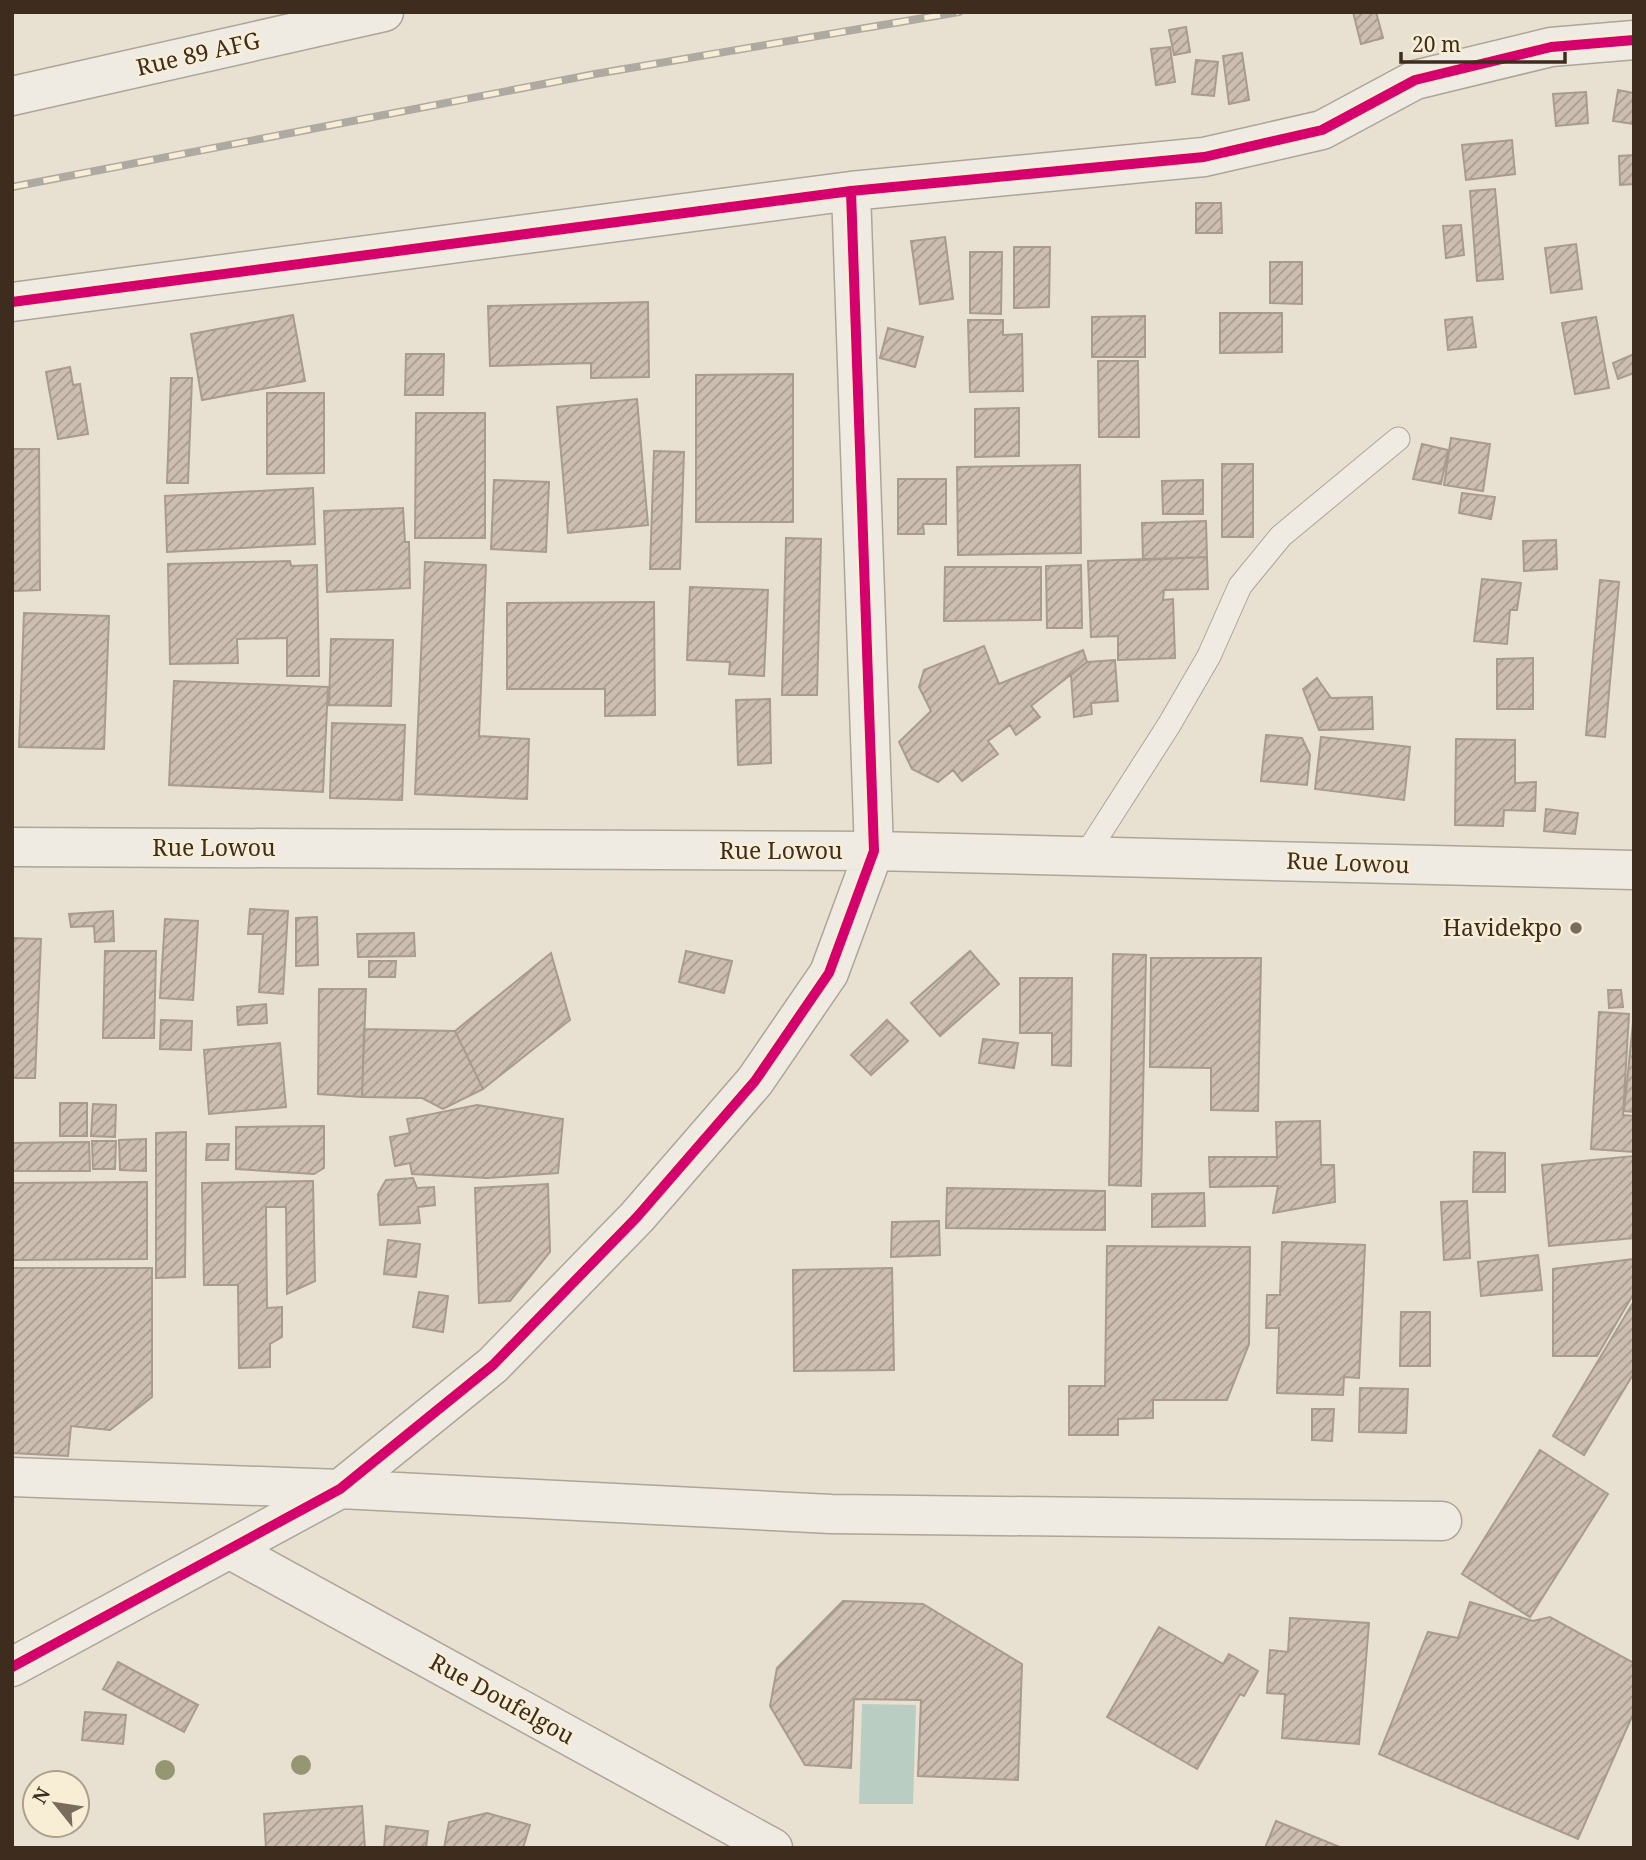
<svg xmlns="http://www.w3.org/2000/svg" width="1646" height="1860" font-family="'Noto Serif',serif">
<defs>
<pattern id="building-hatch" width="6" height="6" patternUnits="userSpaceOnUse" patternTransform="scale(1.75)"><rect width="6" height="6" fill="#ccbeb0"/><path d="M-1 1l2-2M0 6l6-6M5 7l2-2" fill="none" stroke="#a79b8f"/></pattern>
</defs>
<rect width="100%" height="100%" fill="#e8e0d0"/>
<path fill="#bacdc2" d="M 862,1704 L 916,1705 L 913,1804 L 859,1804 Z"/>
<path fill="url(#building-hatch)" stroke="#a99b8e" stroke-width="2" d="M 1353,12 L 1376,12 L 1383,38 L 1361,44 Z
M 1186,27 L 1190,52 L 1174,55 L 1169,30 Z
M 1170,47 L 1175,82 L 1156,85 L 1151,49 Z
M 1242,53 L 1249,100 L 1229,104 L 1223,56 Z
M 1196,60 L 1218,62 L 1214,96 L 1192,94 Z
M 1618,90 L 1634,93 L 1634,124 L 1613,121 Z
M 1586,92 L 1588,123 L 1556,126 L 1553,94 Z
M 1512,140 L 1515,174 L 1466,180 L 1462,145 Z
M 1634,155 L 1634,184 L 1620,185 L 1619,156 Z
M 1495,189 L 1503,279 L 1477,281 L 1470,191 Z
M 1196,203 L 1221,203 L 1222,233 L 1196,233 Z
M 1461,225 L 1464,255 L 1446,258 L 1443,226 Z
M 945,237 L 953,299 L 920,304 L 911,241 Z
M 1576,244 L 1582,289 L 1551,293 L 1545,248 Z
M 1014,247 L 1050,247 L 1049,307 L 1014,308 Z
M 970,252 L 1002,252 L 1001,314 L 970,313 Z
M 1270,262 L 1302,262 L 1302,304 L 1270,303 Z
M 648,302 L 649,377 L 591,378 L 591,363 L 490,366 L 488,306 Z
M 1220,313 L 1282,313 L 1282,352 L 1220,353 Z
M 293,315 L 305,381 L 202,400 L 191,334 Z
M 1145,316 L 1145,357 L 1092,357 L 1092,317 Z
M 1472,317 L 1476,347 L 1448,350 L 1445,320 Z
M 1596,317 L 1609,388 L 1575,394 L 1562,323 Z
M 968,320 L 1003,320 L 1003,335 L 1022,334 L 1023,391 L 970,392 Z
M 888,328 L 923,337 L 915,367 L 880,358 Z
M 406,354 L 444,354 L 443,395 L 405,395 Z
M 1634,354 L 1634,373 L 1618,379 L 1613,363 Z
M 1098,361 L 1138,361 L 1139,437 L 1099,437 Z
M 70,367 L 73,385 L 80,384 L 88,434 L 58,439 L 46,372 Z
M 793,374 L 793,522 L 696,522 L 696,375 Z
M 171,378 L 192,378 L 188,483 L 167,483 Z
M 267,393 L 324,393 L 324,473 L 267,474 Z
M 637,399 L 648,525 L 568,533 L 557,407 Z
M 1019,408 L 1019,456 L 975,457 L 975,409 Z
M 416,413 L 485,413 L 485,538 L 415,538 Z
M 1451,438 L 1490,444 L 1483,491 L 1444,485 Z
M 1422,444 L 1448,450 L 1441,484 L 1413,479 Z
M 12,449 L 39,449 L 40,590 L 12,591 Z
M 654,451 L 684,452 L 680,569 L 650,569 Z
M 1222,464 L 1253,464 L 1253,537 L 1222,537 Z
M 1080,465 L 1081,553 L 958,555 L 957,467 Z
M 898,479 L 946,479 L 946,524 L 923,524 L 924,534 L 898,534 Z
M 494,480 L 549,482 L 546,552 L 491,549 Z
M 1203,480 L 1203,514 L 1163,514 L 1162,481 Z
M 313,488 L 315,544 L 167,552 L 165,496 Z
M 1462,493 L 1495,497 L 1491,519 L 1459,513 Z
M 403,508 L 405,542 L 409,542 L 410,588 L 327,592 L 324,511 Z
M 1206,521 L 1207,557 L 1143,560 L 1142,523 Z
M 786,538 L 821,539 L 817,695 L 782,695 Z
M 1556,540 L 1557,569 L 1524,571 L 1523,541 Z
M 1207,557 L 1208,589 L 1164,590 L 1163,600 L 1173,599 L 1175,658 L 1118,660 L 1118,636 L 1091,637 L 1088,561 Z
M 290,561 L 291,566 L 317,565 L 319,676 L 287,676 L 287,638 L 237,639 L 238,663 L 170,664 L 168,564 Z
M 425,562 L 486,565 L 479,736 L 529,739 L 527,799 L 415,794 Z
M 1081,565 L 1082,628 L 1047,628 L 1046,566 Z
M 945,567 L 1041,567 L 1041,620 L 944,621 Z
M 1482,579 L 1521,583 L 1517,610 L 1510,610 L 1507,644 L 1474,641 Z
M 1600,580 L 1619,582 L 1605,737 L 1586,735 Z
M 690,587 L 768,590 L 764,676 L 729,674 L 730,662 L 687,660 Z
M 654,602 L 655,715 L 605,716 L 605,689 L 507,689 L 507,603 Z
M 24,613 L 109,616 L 104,749 L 19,747 Z
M 331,639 L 393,640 L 391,706 L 329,705 Z
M 984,646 L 999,684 L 1083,650 L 1087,662 L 1031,706 L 1040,717 L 1016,735 L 1010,725 L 988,741 L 998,754 L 962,781 L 953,770 L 938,782 L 912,769 L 899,742 L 931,711 L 919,687 L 924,670 Z
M 1533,658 L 1533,709 L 1497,709 L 1497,659 Z
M 1115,660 L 1118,701 L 1091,703 L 1092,714 L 1074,717 L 1071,675 L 1087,662 Z
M 1317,678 L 1331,698 L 1372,697 L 1373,729 L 1319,730 L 1303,689 Z
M 174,681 L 328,687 L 323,792 L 169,785 Z
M 770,699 L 771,763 L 738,765 L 736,700 Z
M 332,723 L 405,725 L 402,800 L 330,798 Z
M 1266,735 L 1302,738 L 1310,755 L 1307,785 L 1261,781 Z
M 1321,737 L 1410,747 L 1404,800 L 1315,789 Z
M 1456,739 L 1515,740 L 1515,783 L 1536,782 L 1535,811 L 1504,810 L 1503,826 L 1455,825 Z
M 1546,809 L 1578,813 L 1575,834 L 1544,831 Z
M 250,909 L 288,911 L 283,994 L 259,992 L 263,934 L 248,934 Z
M 113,911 L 114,941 L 95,942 L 94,926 L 71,927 L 69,914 Z
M 317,917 L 318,965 L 296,966 L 296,918 Z
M 165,919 L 198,921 L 193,1000 L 160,998 Z
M 414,933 L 415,956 L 358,957 L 357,934 Z
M 12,938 L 41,939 L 35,1078 L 12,1078 Z
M 105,951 L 156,951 L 154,1038 L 103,1038 Z
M 686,951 L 732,961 L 724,993 L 679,982 Z
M 970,951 L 999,984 L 940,1036 L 911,1003 Z
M 551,953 L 570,1020 L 483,1089 L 455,1031 Z
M 1113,954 L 1146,955 L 1141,1186 L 1109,1185 Z
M 1151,958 L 1261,958 L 1258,1111 L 1211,1110 L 1211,1068 L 1150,1067 Z
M 369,961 L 396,961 L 395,977 L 369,977 Z
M 1020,978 L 1072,978 L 1071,1066 L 1052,1065 L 1052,1033 L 1020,1033 Z
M 319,989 L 366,989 L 362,1097 L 318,1094 Z
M 1608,990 L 1621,990 L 1623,1007 L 1609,1008 Z
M 266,1004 L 267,1023 L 238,1025 L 237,1007 Z
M 1599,1012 L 1629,1014 L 1623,1115 L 1634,1116 L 1634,1152 L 1591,1149 Z
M 1634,1013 L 1634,1112 L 1624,1111 Z
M 161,1020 L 192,1021 L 191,1050 L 160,1049 Z
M 887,1020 L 908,1041 L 871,1075 L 851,1055 Z
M 364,1029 L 455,1031 L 483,1089 L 443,1109 L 422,1098 L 362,1097 Z
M 983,1039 L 1018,1043 L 1014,1068 L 979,1063 Z
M 280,1043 L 286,1107 L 209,1114 L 204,1050 Z
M 60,1103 L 87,1103 L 87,1136 L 60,1136 Z
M 93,1104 L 116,1105 L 115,1137 L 91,1136 Z
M 477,1105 L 563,1119 L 558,1173 L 487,1178 L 412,1174 L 410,1163 L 395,1166 L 390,1137 L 410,1133 L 407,1119 Z
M 1320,1121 L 1321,1165 L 1334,1165 L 1335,1202 L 1273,1213 L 1278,1186 L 1210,1187 L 1209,1157 L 1277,1157 L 1276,1122 Z
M 324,1126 L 324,1168 L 314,1174 L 236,1169 L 236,1127 Z
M 186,1132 L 185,1277 L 156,1278 L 156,1133 Z
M 146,1139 L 146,1171 L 120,1170 L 119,1140 Z
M 92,1141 L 116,1141 L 115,1169 L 93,1169 Z
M 89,1142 L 90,1171 L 12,1171 L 12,1143 Z
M 207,1144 L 229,1144 L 228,1160 L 206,1160 Z
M 1474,1152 L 1505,1153 L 1505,1192 L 1473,1192 Z
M 1634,1156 L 1634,1238 L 1549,1246 L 1542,1165 Z
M 413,1178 L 417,1188 L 434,1187 L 435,1205 L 418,1207 L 420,1223 L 380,1225 L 378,1194 L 386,1180 Z
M 313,1181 L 315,1281 L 287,1294 L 286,1207 L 266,1207 L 267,1308 L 282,1307 L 282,1337 L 270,1344 L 270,1367 L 239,1368 L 238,1285 L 204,1285 L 202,1183 Z
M 147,1182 L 147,1259 L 12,1260 L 12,1183 Z
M 548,1184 L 550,1252 L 510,1301 L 479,1303 L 475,1188 Z
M 947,1188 L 1105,1191 L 1105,1230 L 946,1228 Z
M 1204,1193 L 1205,1226 L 1152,1227 L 1152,1194 Z
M 1467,1201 L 1470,1258 L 1444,1260 L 1441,1202 Z
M 939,1221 L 940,1255 L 891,1257 L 892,1222 Z
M 388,1240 L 420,1244 L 416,1277 L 384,1274 Z
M 1282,1242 L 1365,1245 L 1359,1378 L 1344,1377 L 1343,1395 L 1277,1393 L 1279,1328 L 1266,1328 L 1267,1295 L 1280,1295 Z
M 1107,1246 L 1250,1247 L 1249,1344 L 1227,1400 L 1153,1400 L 1153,1418 L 1118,1419 L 1118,1435 L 1069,1435 L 1069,1386 L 1105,1386 Z
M 1538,1255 L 1542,1290 L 1481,1296 L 1478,1262 Z
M 1634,1259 L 1634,1293 L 1597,1356 L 1553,1356 L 1553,1269 Z
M 12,1268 L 152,1268 L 152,1397 L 110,1430 L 71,1426 L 68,1456 L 12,1453 Z
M 892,1268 L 894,1370 L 794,1371 L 793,1270 Z
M 419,1292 L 448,1296 L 443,1332 L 413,1327 Z
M 1634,1301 L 1634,1373 L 1584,1455 L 1553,1436 Z
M 1401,1312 L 1430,1312 L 1430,1366 L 1400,1366 Z
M 1360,1388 L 1408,1389 L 1406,1433 L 1359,1432 Z
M 1312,1409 L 1334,1409 L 1332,1441 L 1312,1440 Z
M 1540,1450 L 1608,1494 L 1530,1617 L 1462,1574 Z
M 843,1601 L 923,1604 L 1022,1664 L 1018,1780 L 918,1776 L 921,1700 L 854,1699 L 851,1768 L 805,1765 L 770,1706 L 777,1668 Z
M 1470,1602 L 1533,1621 L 1550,1617 L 1634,1663 L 1634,1712 L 1578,1839 L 1379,1754 L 1428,1632 L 1458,1638 Z
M 1290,1618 L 1369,1623 L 1359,1744 L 1282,1738 L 1285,1694 L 1267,1693 L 1270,1650 L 1288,1652 Z
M 1159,1627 L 1223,1664 L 1229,1654 L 1258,1671 L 1244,1696 L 1240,1694 L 1197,1769 L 1107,1717 Z
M 118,1662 L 198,1705 L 184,1732 L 103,1689 Z
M 85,1712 L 126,1715 L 123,1744 L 82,1740 Z
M 362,1806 L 365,1848 L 266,1848 L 264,1814 Z
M 487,1813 L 530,1825 L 523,1848 L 444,1848 L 449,1822 Z
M 1276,1821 L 1342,1848 L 1265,1848 Z
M 386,1826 L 428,1831 L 426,1848 L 384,1848 Z"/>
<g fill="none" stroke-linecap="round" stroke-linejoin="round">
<g stroke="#ada598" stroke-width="25">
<path id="service" d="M 1085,856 L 1169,725 L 1209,656 L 1240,586 L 1281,536 L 1398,439"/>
</g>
<g stroke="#ada598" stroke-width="41">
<path id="minor" d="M 12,96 L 384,12
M 12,302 L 851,191 L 1204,157 L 1322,130 L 1415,80 L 1551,47 L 1634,40
M 12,847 L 874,851 L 1634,870
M 12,1477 L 340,1489 L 831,1514 L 1442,1521
M 231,1550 L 773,1848
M 12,1667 L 340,1489 L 493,1365 L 637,1217 L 755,1081 L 829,973 L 874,851 L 851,191"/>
</g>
<use href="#service" stroke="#efebe2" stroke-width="23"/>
<use href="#minor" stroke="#efebe2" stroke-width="38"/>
<g stroke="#afaaa1" stroke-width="8">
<path id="rail" d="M 12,187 L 595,74 L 959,12"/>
</g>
<use href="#rail" stroke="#f8eed6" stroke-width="5" stroke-dasharray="16" stroke-linecap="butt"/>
<g stroke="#f8eed6" stroke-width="15">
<path id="cycleway" d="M 12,302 L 851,191 L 1204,157 L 1322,130 L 1415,80 L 1551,47 L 1634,40
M 12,1667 L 340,1489 L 493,1365 L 637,1217 L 755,1081 L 829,973 L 874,851 L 851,191"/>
</g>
<use href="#cycleway" stroke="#d6006c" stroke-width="10"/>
</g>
<g fill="#949771">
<circle cx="301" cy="1765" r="10"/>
<circle cx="165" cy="1770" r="10"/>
</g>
<circle fill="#7a6c5c" stroke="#f8eed6" stroke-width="2.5" cx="1576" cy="928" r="7"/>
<g text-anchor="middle" stroke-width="5" stroke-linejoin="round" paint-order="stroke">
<g font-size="23" fill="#3e2d1e" stroke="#f8eed6">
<text transform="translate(198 54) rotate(-13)" y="8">Rue 89 AFG</text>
<text x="214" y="856">Rue Lowou</text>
<text x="781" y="859">Rue Lowou</text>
<text transform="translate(1348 863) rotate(2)" y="8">Rue Lowou</text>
<text transform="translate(502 1699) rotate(29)" y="8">Rue Doufelgou</text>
</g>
<g font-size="23" fill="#3e2d1e" stroke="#f8eed6" text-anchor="end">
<text x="1562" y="936">Havidekpo</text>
</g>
</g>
<rect width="1646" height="1860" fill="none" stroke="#3e2d1e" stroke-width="28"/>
<g transform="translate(56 1804) rotate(300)"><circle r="33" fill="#f8eed6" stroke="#aea18c" stroke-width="2"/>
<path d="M0-5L12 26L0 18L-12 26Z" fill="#7a6c5c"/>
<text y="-10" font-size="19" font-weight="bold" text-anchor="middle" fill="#3e2d1e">N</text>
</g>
<path d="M1401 52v10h164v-10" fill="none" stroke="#3e2d1e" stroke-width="3.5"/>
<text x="1412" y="52" font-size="21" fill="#3e2d1e" stroke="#f8eed6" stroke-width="5" paint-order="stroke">20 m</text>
</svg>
